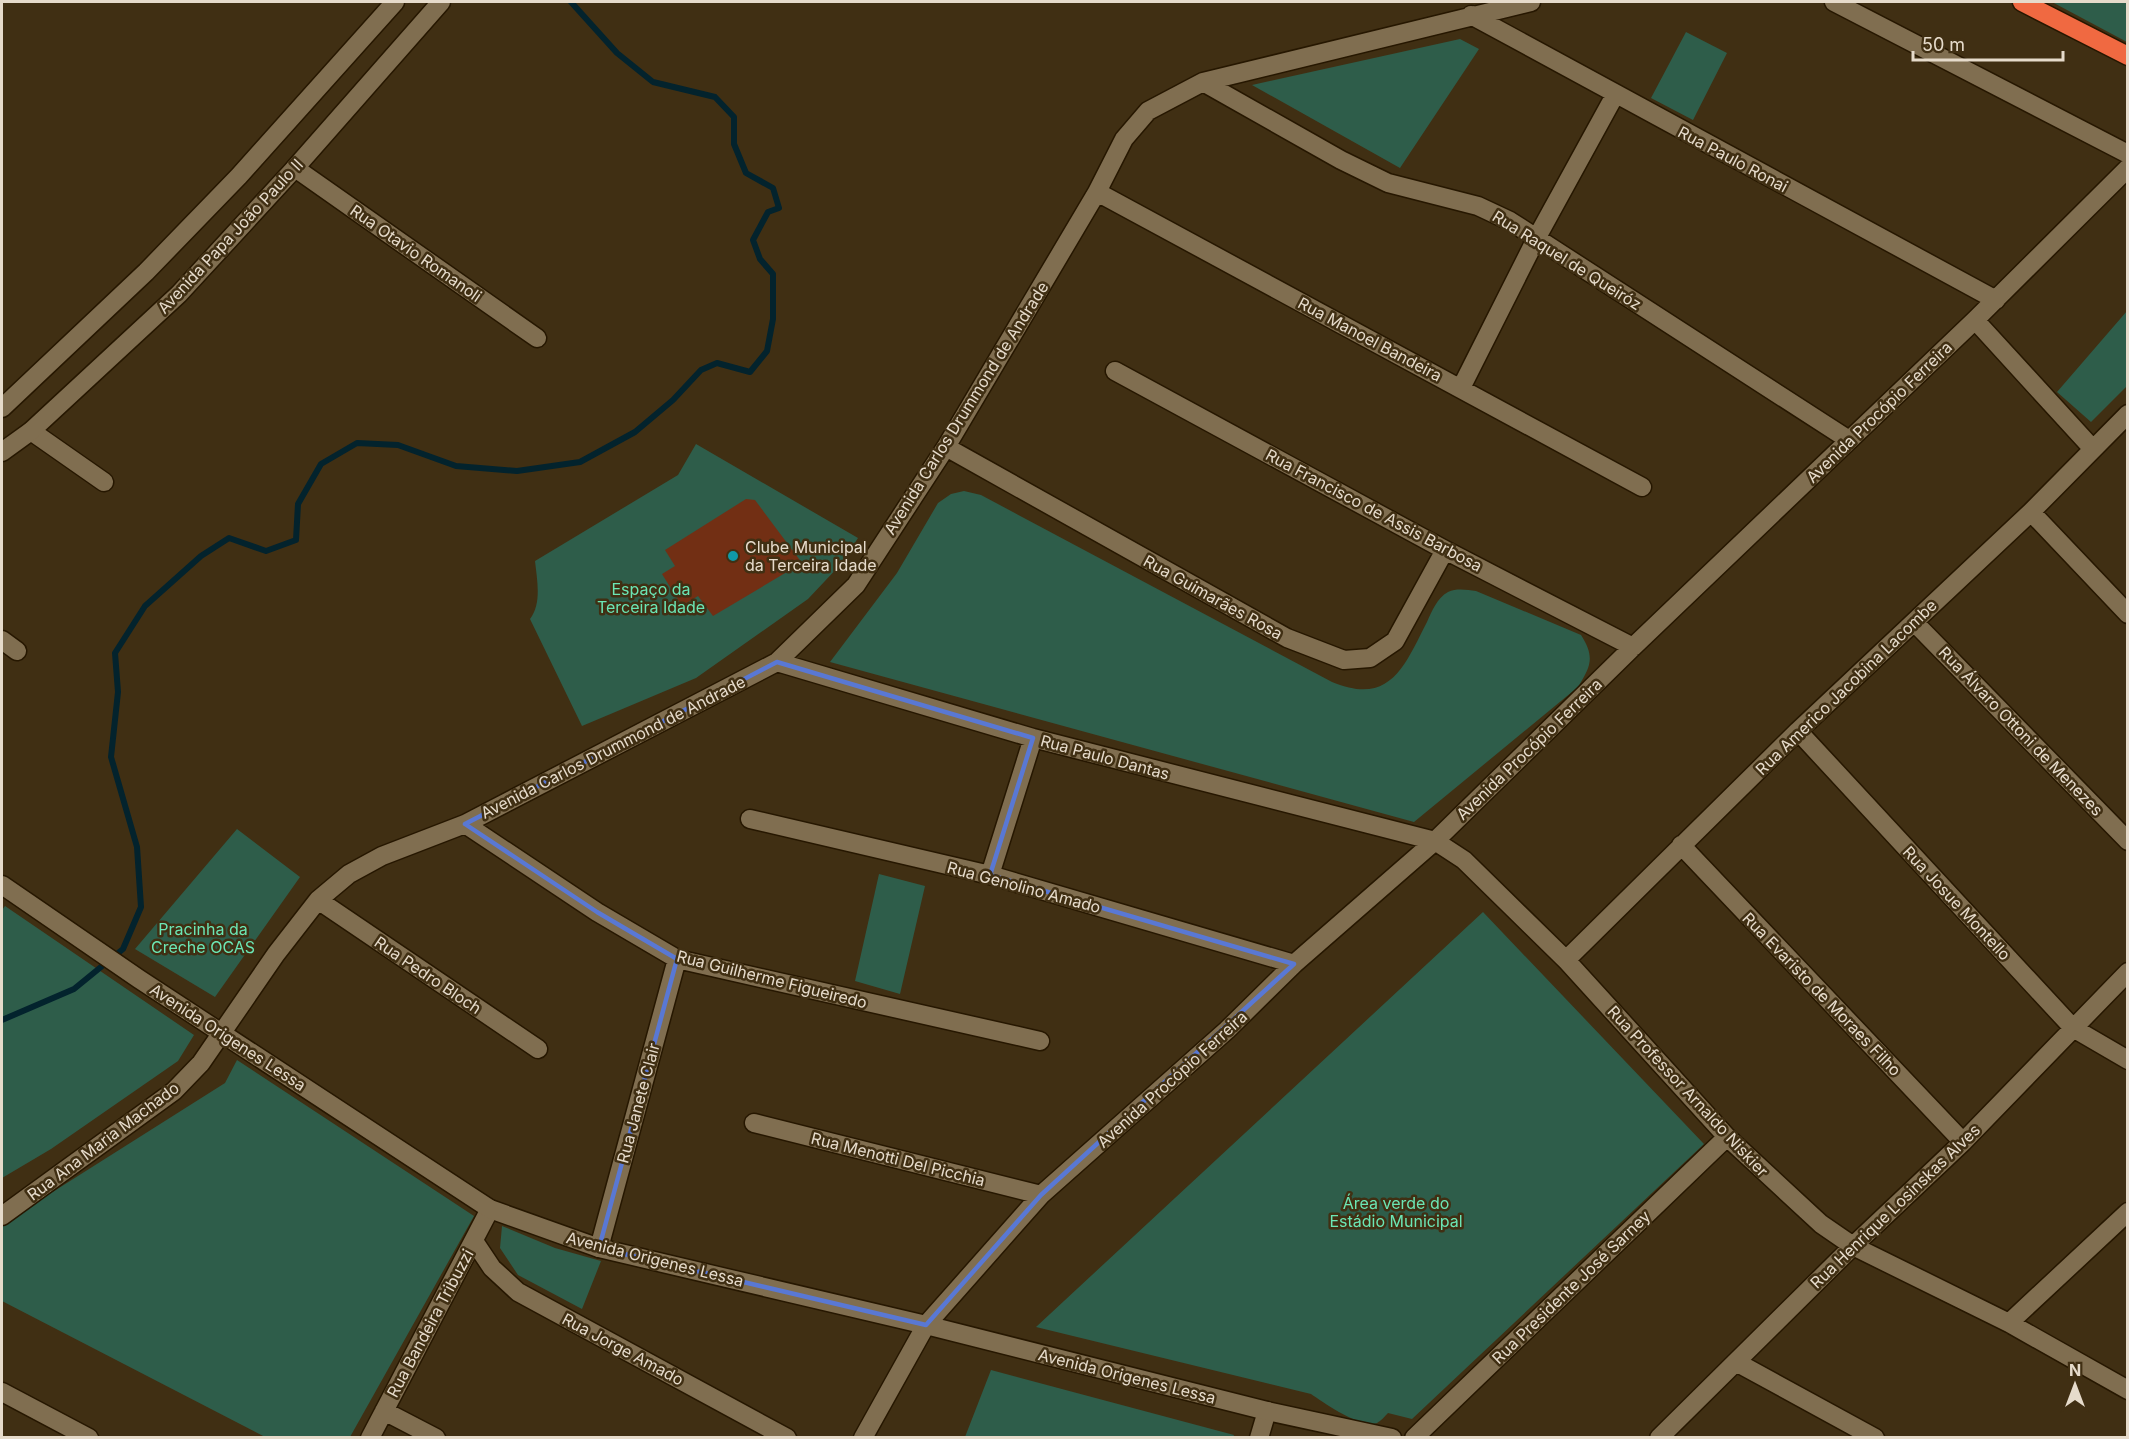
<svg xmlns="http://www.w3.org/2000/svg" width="2129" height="1439" font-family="Inter,sans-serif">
<rect width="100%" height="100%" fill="#402f13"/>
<path fill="#2e5d4a" d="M 2052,2 L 2127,2 L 2127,42 Z
M 1686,32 L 1727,53 L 1693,120 L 1651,98 Z
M 1460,39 L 1479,49 L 1400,168 L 1252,85 Z
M 2127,311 L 2127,386 L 2091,422 L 2057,392 Z
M 696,444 L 858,538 L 841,564 L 808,599 L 696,678 L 582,726 L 530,619 C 542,603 537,580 535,561 L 678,475 Z
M 964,491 L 981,495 L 1332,682 C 1390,706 1404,667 1427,622 C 1432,611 1437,598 1448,592 C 1457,588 1467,590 1476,591 L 1581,635 C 1595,657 1591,666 1578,687 L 1414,822 L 830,662 L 897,573 L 938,503 L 951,494 Z
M 237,829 L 300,877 L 215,997 L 135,949 Z
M 879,874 L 925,886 L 900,994 L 855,981 Z
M 5,906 L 194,1035 L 178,1061 L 51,1149 L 2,1178 L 2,910 Z
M 1483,912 L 1704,1144 L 1412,1419 L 1388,1413 C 1385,1416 1381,1421 1377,1423 C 1361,1429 1324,1403 1311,1394 L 1036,1327 Z
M 237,1060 L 474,1216 L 350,1437 L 265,1437 L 2,1301 L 2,1224 L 225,1083 Z
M 502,1226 L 555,1248 L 601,1261 L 582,1309 L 518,1275 L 500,1248 Z
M 991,1370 L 1234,1435 L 1233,1438 L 965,1437 Z"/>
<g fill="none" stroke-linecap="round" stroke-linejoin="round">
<path stroke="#03232d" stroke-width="6" d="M 2,1020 L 74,989 L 123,949 L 141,907 L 137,847 L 111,757 L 118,692 L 115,653 L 145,606 L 201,556 L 229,538 L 266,551 L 296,540 L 298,504 L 321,464 L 357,443 L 398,445 L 456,466 L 517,471 L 580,462 L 635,432 L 673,400 L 701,370 L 717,363 L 750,372 L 767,351 L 773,319 L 773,274 L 760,259 L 753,240 L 768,212 L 779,208 L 773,188 L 746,173 L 734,144 L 734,117 L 715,97 L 653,82 L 617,53 L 571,2"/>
</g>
<path fill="#722f14" d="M 746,499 L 755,500 L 802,563 L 713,616 L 698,596 L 682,606 L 662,574 L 675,566 L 665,550 Z"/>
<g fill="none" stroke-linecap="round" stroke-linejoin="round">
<g stroke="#261700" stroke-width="21">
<path id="street" d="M 1834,2 L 2128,154
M 1471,15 L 1996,300
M 1203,82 L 1341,160 L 1388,183 L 1478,206 L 1510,221 L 1849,440
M 295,168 L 537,338
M 1097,192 L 1642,487
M 1975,320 L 2092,448
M 1115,371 L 1445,550 L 1633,647
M 1461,388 L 1536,239 L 1615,95
M 31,431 L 104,482
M 946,447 L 1287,638 L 1344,660 L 1370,658 L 1395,641 L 1445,550
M 2031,512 L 2128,614
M 1914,622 L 2128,841
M 2,640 L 17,651
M 777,662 L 1033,738 L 1435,841 L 1464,860 L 1566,960 L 1727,1137 L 1821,1224 L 1853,1246 L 2009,1323 L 2128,1390
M 1798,731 L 2073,1028 L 2128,1060
M 750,819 L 990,875 L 1294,964
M 465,824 L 597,912 L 677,959 L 1040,1041
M 1681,845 L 1963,1142
M 990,875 L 1033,738
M 318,900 L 538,1049
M 1566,960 L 1798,731 L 2031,512 L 2128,414
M 754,1123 L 1041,1195
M 2,1216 L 174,1091 L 201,1063 L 276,954 L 318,900 L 349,874 L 382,856 L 465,824 L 777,662 L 856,585 L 946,447 L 1097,192 L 1124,139 L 1148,111 L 1203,82 L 1531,2
M 474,1241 L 492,1268 L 518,1292 L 787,1438
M 599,1248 L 677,959
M 2009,1323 L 2128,1212
M 1736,1362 L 1875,1438
M 2,1392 L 89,1438
M 384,1411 L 436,1438
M 370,1438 L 490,1209
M 863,1438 L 926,1325 L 1041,1195 L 1227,1030 L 1294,964 L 1435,841 L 1633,647 L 1975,320 L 2128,168
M 1259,1438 L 1267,1411
M 1414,1438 L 1727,1137
M 1659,1438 L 1853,1246 L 1963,1142 L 2128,972"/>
</g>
<g stroke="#261700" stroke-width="21">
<path id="secondary" d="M 2,408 L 146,272 L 239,176 L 395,2
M 2,452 L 31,431 L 179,294 L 295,168 L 441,2
M 2,885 L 139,979 L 490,1209 L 599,1248 L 926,1325 L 1267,1411 L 1392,1438"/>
</g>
<g stroke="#261700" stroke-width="21">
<path id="highway" d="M 2022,2 L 2128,56"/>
</g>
<use href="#street" stroke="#806e50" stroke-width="18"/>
<use href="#secondary" stroke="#806e50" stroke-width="18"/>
<use href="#highway" stroke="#f06941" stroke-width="18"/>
</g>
<path fill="none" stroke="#5978d4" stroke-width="4.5" stroke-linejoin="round" d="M 777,662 L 1033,738 L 990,875 L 1294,964 L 1041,1195 L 926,1325 L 599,1248 L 677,959 L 597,912 L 465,824 Z"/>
<circle fill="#0f9aa8" stroke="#402f13" stroke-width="2" cx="733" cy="556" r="6"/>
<g text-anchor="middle" stroke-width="5" stroke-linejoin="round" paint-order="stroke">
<g font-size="16" fill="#e6dbcb" stroke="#402f13">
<text transform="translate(1733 159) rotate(28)" y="6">Rua Paulo Ronai</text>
<text transform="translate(230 236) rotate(-47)" y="6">Avenida Papa João Paulo II</text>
<text transform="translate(416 253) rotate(35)" y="6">Rua Otavio Romanoli</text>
<text transform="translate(1567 260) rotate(32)" y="6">Rua Raquel de Queiróz</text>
<text transform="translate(1370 339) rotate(28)" y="6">Rua Manoel Bandeira</text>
<text transform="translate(966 408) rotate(-58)" y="6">Avenida Carlos Drummond de Andrade</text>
<text transform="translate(1879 412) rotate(-44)" y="6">Avenida Procópio Ferreira</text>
<text transform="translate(1374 510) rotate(28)" y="6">Rua Francisco de Assis Barbosa</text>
<text transform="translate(1213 597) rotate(29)" y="6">Rua Guimarães Rosa</text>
<text transform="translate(1846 687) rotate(-44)" y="6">Rua Americo Jacobina Lacombe</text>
<text transform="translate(2021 731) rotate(46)" y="6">Rua Álvaro Ottoni de Menezes</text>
<text transform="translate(613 747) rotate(-27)" y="6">Avenida Carlos Drummond de Andrade</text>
<text transform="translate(1529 749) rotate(-44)" y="6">Avenida Procópio Ferreira</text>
<text transform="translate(1105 757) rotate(15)" y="6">Rua Paulo Dantas</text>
<text transform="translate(1024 887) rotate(15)" y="6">Rua Genolino Amado</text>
<text transform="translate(1957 903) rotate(47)" y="6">Rua Josue Montello</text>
<text transform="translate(428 975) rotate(34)" y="6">Rua Pedro Bloch</text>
<text transform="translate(772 979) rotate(14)" y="6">Rua Guilherme Figueiredo</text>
<text transform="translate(1822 994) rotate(46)" y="6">Rua Evaristo de Moraes Filho</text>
<text transform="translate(228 1037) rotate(33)" y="6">Avenida Origenes Lessa</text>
<text transform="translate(1172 1079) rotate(-42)" y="6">Avenida Procópio Ferreira</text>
<text transform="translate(1688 1091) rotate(47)" y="6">Rua Professor Arnaldo Niskier</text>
<text transform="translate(638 1103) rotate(-75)" y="6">Rua Janete Clair</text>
<text transform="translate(103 1141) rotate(-37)" y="6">Rua Ana Maria Machado</text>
<text transform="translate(898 1159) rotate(14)" y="6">Rua Menotti Del Picchia</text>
<text transform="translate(1895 1206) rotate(-44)" y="6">Rua Henrique Losinskas Alves</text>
<text transform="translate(655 1259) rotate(14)" y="6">Avenida Origenes Lessa</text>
<text transform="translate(1571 1287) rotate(-44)" y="6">Rua Presidente José Sarney</text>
<text transform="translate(430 1323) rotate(-62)" y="6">Rua Bandeira Tribuzzi</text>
<text transform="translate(623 1349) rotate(28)" y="6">Rua Jorge Amado</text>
<text transform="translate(1127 1376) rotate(14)" y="6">Avenida Origenes Lessa</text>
</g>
<g font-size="16" fill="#e6dbcb" stroke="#402f13" text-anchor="start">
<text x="745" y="553">Clube Municipal<tspan x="745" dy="18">da Terceira Idade</tspan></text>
</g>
<g font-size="16" fill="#6be6b5" stroke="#402f13">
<text x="651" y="595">Espaço da<tspan x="651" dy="18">Terceira Idade</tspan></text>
<text x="203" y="935">Pracinha da<tspan x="203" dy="18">Creche OCAS</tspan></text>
<text x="1396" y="1209">Área verde do<tspan x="1396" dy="18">Estádio Municipal</tspan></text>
</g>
</g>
<rect width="2129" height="1439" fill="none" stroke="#e6dbcb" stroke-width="6"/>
<g transform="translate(2075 1385)" stroke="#402f13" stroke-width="4.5" paint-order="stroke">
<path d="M0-4.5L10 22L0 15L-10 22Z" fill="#e6dbcb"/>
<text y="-9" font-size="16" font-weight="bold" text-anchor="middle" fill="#e6dbcb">N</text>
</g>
<path d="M1913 51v9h150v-9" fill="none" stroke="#e6dbcb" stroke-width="3"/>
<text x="1922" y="51" font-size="18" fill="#e6dbcb" stroke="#402f13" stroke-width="4.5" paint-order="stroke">50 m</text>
</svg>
